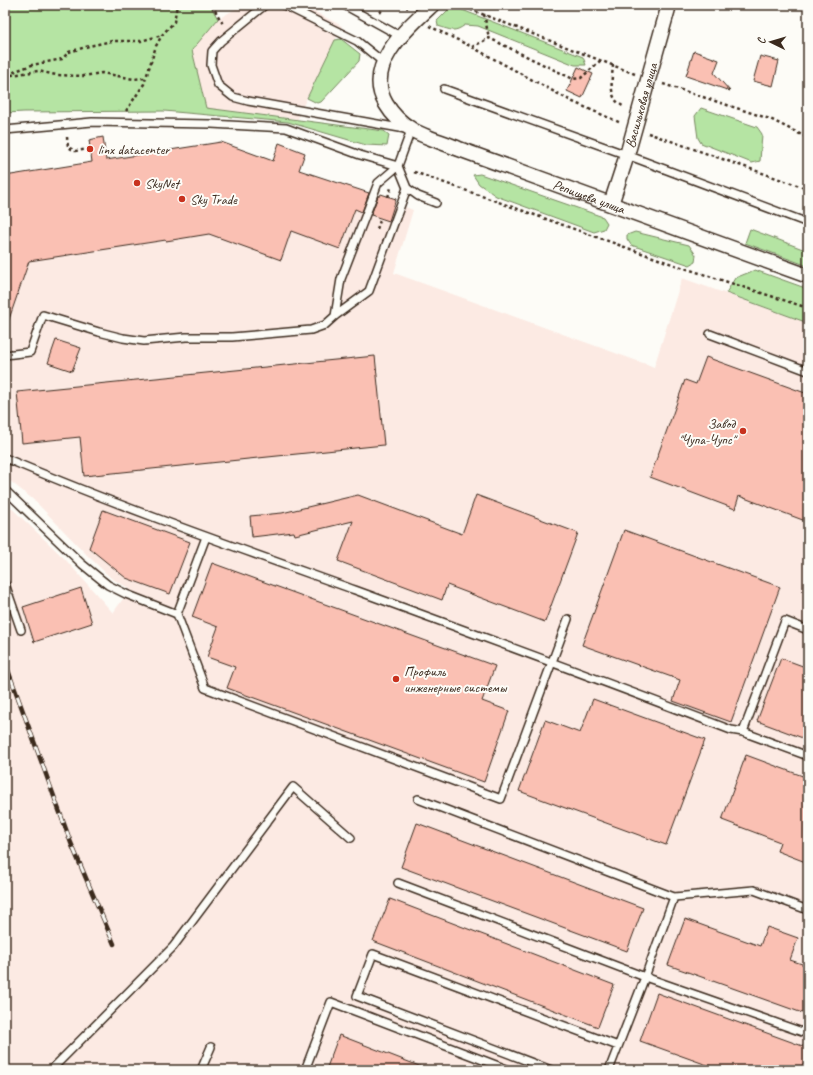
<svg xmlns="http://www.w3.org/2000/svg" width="813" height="1075" font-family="Caveat,sans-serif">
<rect width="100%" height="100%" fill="#fdfcf7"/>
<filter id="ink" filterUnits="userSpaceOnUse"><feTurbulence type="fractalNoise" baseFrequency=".025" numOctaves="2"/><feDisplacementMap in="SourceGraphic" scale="8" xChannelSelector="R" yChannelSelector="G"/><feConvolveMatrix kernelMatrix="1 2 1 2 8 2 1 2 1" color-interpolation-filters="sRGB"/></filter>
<g filter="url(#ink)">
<path fill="#fceae3" d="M 242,5 L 302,5 L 342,26 L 301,110 L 298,119 L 206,108 L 192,50 L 218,19 Z
M 103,137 L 107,160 L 221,142 L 285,165 L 292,148 L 305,153 L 299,170 L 380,197 L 381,194 L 388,197 L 396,199 L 395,203 L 413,210 L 394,273 L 654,367 L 682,278 L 808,323 L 808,1070 L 230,1070 L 233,1061 L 229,1070 L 5,1070 L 5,502 L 65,559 L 113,613 L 130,589 L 111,578 L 87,555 L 35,501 L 5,477 L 5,449 L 6,447 L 5,446 L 5,176 L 92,162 L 89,140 Z"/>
<path fill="#b5e4a3" stroke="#788760" d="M 5,5 L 210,5 L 218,19 L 192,50 L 206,108 L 384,131 L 389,135 L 387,146 L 366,145 L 288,122 L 164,111 L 24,112 L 5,113 Z
M 452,6 L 583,57 L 586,65 L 575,65 L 478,26 L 465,25 C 454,33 451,30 438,26 L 437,21 Z
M 341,39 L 360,54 L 359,61 L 321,102 L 317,103 L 307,98 L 335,40 Z
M 701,108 L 757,127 L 762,134 L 760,161 L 752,163 L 701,143 L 698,138 L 695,116 Z
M 480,174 L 603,217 L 607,223 L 604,229 L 594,232 L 496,196 L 479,184 L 473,175 Z
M 750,229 L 808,251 L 808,266 L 745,243 Z
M 635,232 L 689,245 L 696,255 L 695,262 L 690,265 L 631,245 L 627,239 L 627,235 Z
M 755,270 L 808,289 L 808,323 L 726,293 L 735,278 Z"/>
<path fill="#fac0b3" stroke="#3b2a1e" d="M 694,51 L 719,60 L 714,73 L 730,91 L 686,76 Z
M 760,56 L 779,61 L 773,86 L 753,81 Z
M 578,67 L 593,74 L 582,98 L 567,91 Z
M 103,137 L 106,160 L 221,142 L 273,161 L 279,143 L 305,153 L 299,170 L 369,193 L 362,212 L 355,209 L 340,249 L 291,231 L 281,260 L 209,234 L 166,241 L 166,240 L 29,261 L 7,325 L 5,325 L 5,176 L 92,162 L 89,140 Z
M 381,194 L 396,199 L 389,221 L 371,215 L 378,196 L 380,196 Z
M 56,340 L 81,348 L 72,371 L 48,363 Z
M 375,356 L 384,445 L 84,476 L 80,437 L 22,443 L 17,392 Z
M 706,357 L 808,394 L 808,522 L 739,496 L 735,509 L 650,477 L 685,380 L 696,384 Z
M 358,495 L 462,534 L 476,495 L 578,533 L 545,622 L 447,585 L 442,600 L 338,561 L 353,521 L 295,535 L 294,532 L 252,537 L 250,516 L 282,513 Z
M 103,510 L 190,542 L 170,594 L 126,578 L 89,548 Z
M 624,530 L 780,587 L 731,722 L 673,701 L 680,680 L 582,645 Z
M 212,563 L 495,666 L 482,701 L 509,711 L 484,782 L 227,688 L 235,667 L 207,657 L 218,627 L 192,617 Z
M 81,588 L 92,623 L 34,642 L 23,607 Z
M 781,658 L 808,668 L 808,740 L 757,721 Z
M 593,699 L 705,740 L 666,845 L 519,791 L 545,720 L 580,733 Z
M 746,755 L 808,778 L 808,863 L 777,851 L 780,842 L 722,820 Z
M 417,823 L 643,908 L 627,951 L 401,867 Z
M 390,899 L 614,985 L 598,1027 L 373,941 Z
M 685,919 L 760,946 L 767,927 L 798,938 L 790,960 L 808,966 L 808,1015 L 668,965 Z
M 657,993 L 808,1048 L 808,1070 L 721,1070 L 640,1041 Z
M 339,1035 L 427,1069 L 427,1070 L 326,1070 Z"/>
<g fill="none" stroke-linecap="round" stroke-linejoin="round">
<g stroke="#3b2a1e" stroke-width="10">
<path id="service" d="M 284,5 L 357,41 L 383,62
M 344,5 L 400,36
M 444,89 L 627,155 L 808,223
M 5,130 L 92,122 L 211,124 L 286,128 L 360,155 L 398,166 L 411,130 L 248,101 L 233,97 L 218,85 L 211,65 L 212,51 L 221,41 L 265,5
M 335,316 L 341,279 L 378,183 L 398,166 L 407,188 L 418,196 L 436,203
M 710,334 L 808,371
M 5,355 L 30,352 L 43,315 L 99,332 L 123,338 L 144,341 L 186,337 L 232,337 L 311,330 L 325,325 L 335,316 L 369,291 L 407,188
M 5,458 C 120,507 238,548 355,590 C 481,636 606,682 731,730 L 743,732
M 5,490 L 82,564 L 108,585 L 126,594 L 177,614
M 206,537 L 177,614 L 205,688 L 501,799 L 568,619
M 5,584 L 21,630
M 808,630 L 785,621 L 743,732 L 808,756
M 418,799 L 674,897
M 398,883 L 645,977 L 808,1034
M 51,1070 L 173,947 L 293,787 L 351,838
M 201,1070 L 211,1047
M 305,1070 L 331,1002 L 509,1070
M 551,1070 L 357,996 L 373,954 L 618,1046
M 609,1070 L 645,977 L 674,897 L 754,890 L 808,910"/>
</g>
<g stroke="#3b2a1e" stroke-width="17">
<g id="minor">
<path id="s1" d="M 432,5 C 407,28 363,66 386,104 C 392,114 401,123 411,129 C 423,137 446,143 459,149 L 808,276"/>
<path id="s2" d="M 611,204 L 627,155 L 669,5"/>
</g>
</g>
<path stroke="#3b2a1e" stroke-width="2.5" stroke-dasharray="3 3" stroke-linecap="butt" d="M 212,5 L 224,26
M 401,5 L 408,8
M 459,5 L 635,74
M 380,13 L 385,5
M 484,14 L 489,38
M 429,26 L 472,47 L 573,102 L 621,123
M 472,47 L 489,38 L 573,79 L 581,78 L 601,60
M 613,65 C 612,80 607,100 625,107
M 8,75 L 18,70 L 32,65 L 62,59 L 69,52 L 89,46 L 112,41 L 141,41 L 162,35
M 5,76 L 38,71 L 56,75 L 83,76 L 102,73 L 134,79 L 145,78
M 663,84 L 770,119 L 808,138
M 126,111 L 144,84 L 156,46 L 162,35 L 174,22 L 177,5
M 648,133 L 808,189
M 67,137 L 68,147 L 75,151 L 90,149
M 414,172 L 678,266 L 808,308
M 388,197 L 391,188
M 377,229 L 381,218"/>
<use href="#service" stroke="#fdfcf7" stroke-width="7"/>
<use href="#minor" stroke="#fdfcf7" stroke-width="14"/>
<g stroke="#3b2a1e" stroke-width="4.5">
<path id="rail" d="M 5,662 L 71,843 L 114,944"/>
</g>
<use href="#rail" stroke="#fdfcf7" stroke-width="3" stroke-dasharray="9" stroke-linecap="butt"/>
</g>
</g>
<g fill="#c8321e" stroke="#fdfcf7" stroke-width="1.5">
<circle cx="90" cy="149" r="4"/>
<circle cx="137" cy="183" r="4"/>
<circle cx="182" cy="199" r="4"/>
<circle cx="743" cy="431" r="4"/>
<circle cx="396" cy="679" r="4"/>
</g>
<g text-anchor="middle" stroke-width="4" stroke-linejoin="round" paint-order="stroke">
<g font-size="14" fill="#3b2a1e" stroke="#fdfcf7">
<text dy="5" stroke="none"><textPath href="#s2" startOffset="103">Васильковая улица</textPath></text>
<text dy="5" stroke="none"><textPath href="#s1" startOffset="345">Репищева улица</textPath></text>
</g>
<g font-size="14" fill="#3b2a1e" stroke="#fdfcf7" text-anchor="start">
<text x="98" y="154">linx datacenter</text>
<text x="145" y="188">SkyNet</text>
<text x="190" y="204">Sky Trade</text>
<text x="735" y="428" text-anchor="end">Завод<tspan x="735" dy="16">"Чупа-Чупс"</tspan></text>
<text x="404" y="676">Профиль<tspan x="404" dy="16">инженерные системы</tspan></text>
</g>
</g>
<rect width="813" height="1075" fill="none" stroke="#fdfcf7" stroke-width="20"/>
<rect x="10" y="10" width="793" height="1055" fill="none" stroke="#3b2a1e" stroke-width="1.5" filter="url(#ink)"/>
<g transform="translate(771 42) rotate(275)" stroke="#fdfcf7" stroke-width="3" paint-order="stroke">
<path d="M0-3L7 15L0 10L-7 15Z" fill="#3b2a1e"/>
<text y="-6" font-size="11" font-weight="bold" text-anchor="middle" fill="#3b2a1e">С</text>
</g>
</svg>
